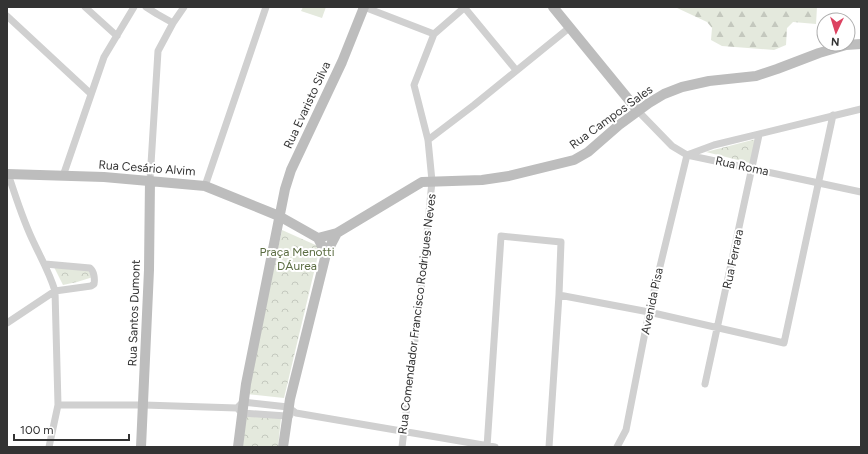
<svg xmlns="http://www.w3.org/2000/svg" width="868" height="454" font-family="Figtree,sans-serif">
<defs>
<pattern id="forest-firs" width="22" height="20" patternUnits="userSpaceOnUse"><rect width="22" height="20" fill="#e4e9dd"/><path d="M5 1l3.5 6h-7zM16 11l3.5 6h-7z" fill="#c4c8be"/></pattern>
<pattern id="park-crowns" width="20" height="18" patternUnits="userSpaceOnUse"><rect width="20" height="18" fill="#e4e9dd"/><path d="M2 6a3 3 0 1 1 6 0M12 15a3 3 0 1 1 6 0" fill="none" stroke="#c4c8be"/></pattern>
</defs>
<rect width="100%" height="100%" fill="#fff"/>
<path fill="url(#forest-firs)" d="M 675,7 L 817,7 L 816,24 L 793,22 L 787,28 L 786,45 L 774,50 L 722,46 L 711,40 L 712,28 L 707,22 Z"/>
<path fill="url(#park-crowns)" d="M 756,139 L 750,163 L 706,152 Z
M 282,230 L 320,247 L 284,398 L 247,394 Z
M 53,265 L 86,268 L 93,277 L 77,282 L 63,285 Z
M 245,415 L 281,418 L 278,447 L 242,447 Z"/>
<path fill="#e4e9dd" d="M 303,7 L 326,7 L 322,18 L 301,11 Z"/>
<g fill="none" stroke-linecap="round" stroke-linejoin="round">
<path stroke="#d0d0d0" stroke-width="7" d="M 85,7 L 117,36
M 146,7 L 157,14 L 173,23
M 364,7 L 434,34
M 464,7 L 516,70
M 7,16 L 91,94
M 638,111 L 672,146 L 687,155 L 861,192
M 428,140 L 474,105 L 569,28
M 687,155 L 714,145 L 861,109
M 8,174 C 16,197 23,221 34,243 C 42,260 50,274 55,291 L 58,405 L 49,447
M 63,176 L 104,57 L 134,7
M 150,180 L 158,51 L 173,23 L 184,7
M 205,186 L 266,7
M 559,295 L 649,312 L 784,343 L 833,115
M 7,323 L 55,291 L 91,286 L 94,284 C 95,279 94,271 90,268 L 45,264
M 705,384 L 759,135
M 58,405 L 144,405 L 237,408 L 242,413 L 286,416 L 290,415
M 237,408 L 243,402 L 288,407 L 296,413 L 495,447
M 402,447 L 424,265 L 432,181 L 428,140 L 414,85 L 434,34 L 465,7
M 487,447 L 501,236 L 561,242 L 559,295 L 549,447
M 617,447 L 626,430 L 649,312 L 687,155"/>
<path stroke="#bdbdbd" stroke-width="10" d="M 553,7 L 638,111
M 7,174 L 104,177 L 205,186 L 279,216 L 318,238 L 326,254
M 318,238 L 337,233 L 422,182 L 482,180 L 509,176 L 574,160 L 588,152 L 619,125 L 649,103 L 664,94 L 682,87 L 709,81 L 756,76 L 777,69 L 819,53 L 846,45 L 861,44
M 141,447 L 149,270 L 150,180
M 238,447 L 246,384 L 285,189 L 291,170 L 342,62 L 364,7
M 283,447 L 290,399 L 326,254 L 337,233"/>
</g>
<g text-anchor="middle" stroke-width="4" stroke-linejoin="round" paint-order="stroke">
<g font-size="12" fill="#333" stroke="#fff">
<text transform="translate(307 105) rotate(-65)" y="4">Rua Evaristo Silva</text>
<text transform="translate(611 117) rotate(-36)" y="4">Rua Campos Sales</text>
<text transform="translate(742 166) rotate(12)" y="4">Rua Roma</text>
<text transform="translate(147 168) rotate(4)" y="4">Rua Cesário Alvim</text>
<text transform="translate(733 259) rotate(-78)" y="4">Rua Ferrara</text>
<text transform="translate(652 301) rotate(-78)" y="4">Avenida Pisa</text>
<text transform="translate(134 313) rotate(-88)" y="4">Rua Santos Dumont</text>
<text transform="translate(417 314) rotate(-83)" y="4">Rua Comendador Francisco Rodrigues Neves</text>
</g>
<g font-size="12" fill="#5b6d42" stroke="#fff">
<text x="297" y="256">Praça Menotti<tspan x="297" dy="14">DÁurea</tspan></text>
</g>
</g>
<rect width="868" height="454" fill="none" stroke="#333333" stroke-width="16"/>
<g transform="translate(836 32) rotate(184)"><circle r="19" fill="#ffffff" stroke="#adadad"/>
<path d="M0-3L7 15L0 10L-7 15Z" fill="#dc4261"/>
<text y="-6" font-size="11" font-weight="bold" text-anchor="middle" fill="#333333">N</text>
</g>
<path d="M14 434v6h115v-6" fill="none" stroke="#333333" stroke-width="2"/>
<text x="20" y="434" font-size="12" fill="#333333" stroke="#ffffff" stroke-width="3" paint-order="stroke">100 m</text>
</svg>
